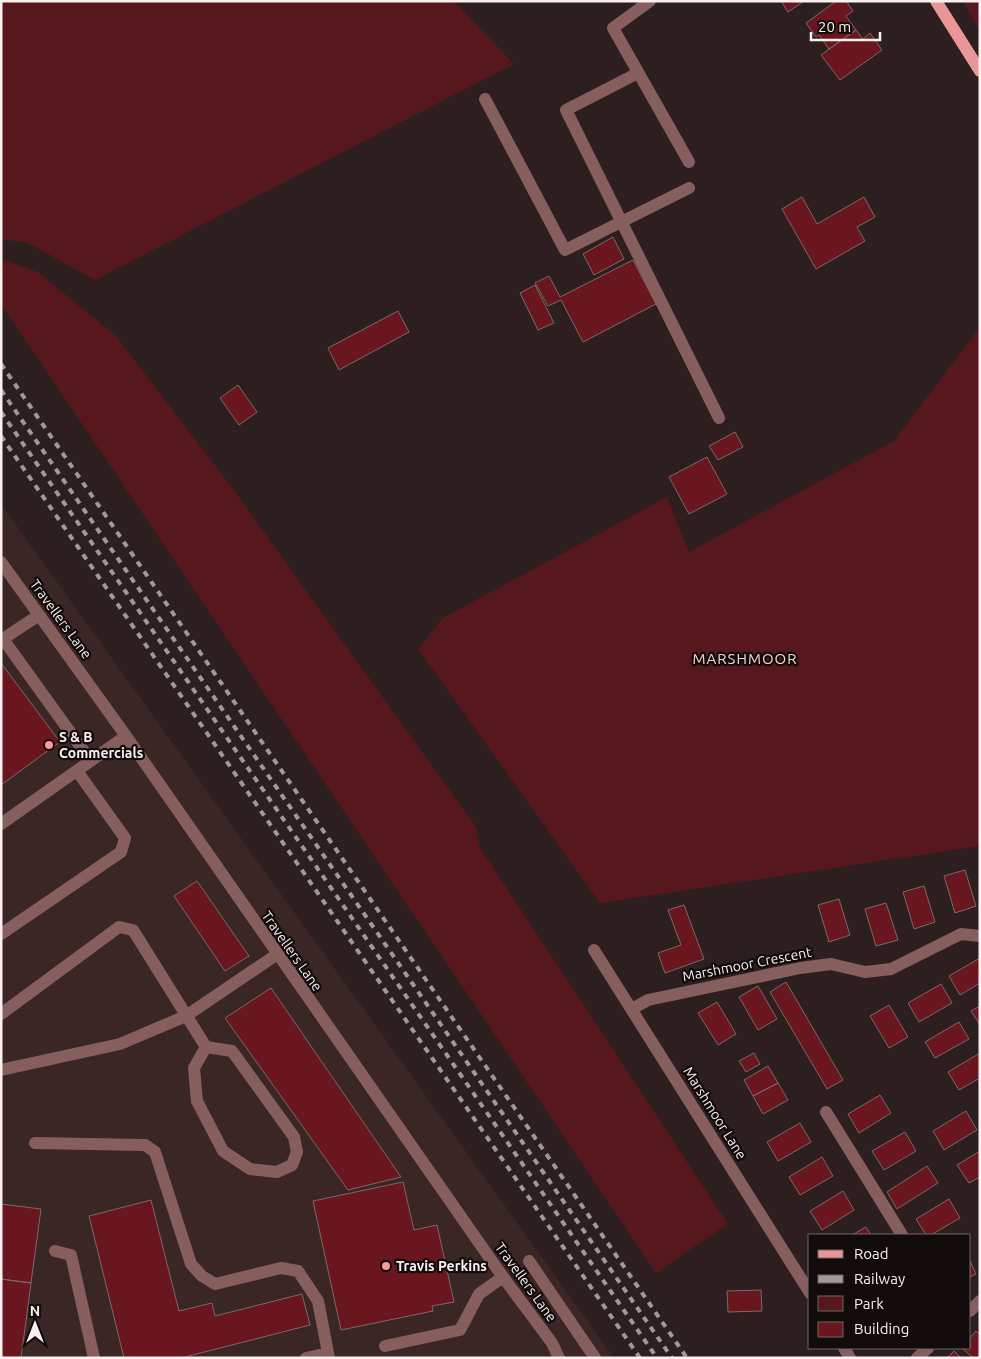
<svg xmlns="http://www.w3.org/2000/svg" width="981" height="1359" font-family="Ubuntu,sans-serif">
<rect width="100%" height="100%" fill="#2d1f1f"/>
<path fill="#3b2626" d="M 1,504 L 614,1358 L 1,1358 Z"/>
<path fill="#56181d" d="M 1,1 L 454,1 L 514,64 L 95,280 L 28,243 L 1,239 Z
M 963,1 L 980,1 L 980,32 Z
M 1,259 L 38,272 L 116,336 L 233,489 L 476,827 L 479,846 L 728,1224 L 656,1273 L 1,304 Z
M 980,327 L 980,846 L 600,903 L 418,649 L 443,618 L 667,497 L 689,552 L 894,441 Z"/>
<path fill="#6a161f" stroke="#7a6968" d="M 781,1 L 804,1 L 788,12 Z
M 836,1 L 846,1 L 853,11 L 846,16 L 856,30 L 829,49 L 819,35 L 816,37 L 806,23 Z
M 856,30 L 863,39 L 870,33 L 882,50 L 840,80 L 821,55 Z
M 802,197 L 817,224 L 864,197 L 875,217 L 857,227 L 865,241 L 816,269 L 782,209 Z
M 613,237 L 624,259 L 594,275 L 583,254 Z
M 633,260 L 656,304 L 583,342 L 561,300 L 548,306 L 535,283 L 549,276 L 560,297 Z
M 535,285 L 554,323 L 538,330 L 520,293 Z
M 398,311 L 409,332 L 339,370 L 328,348 Z
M 238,385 L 257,412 L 239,425 L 220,398 Z
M 735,432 L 743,447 L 718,460 L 709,446 Z
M 707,457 L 727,494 L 689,514 L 669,477 Z
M 1,663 L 60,742 L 1,785 Z
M 965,870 L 976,906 L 955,913 L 944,876 Z
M 197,881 L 249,956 L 225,971 L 174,896 Z
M 924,886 L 935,922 L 914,929 L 903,892 Z
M 839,899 L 850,935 L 829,942 L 818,905 Z
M 886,903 L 898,940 L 876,946 L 865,909 Z
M 684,905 L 704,959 L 665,973 L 658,953 L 681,945 L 668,910 Z
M 980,958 L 980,983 L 960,995 L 949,976 Z
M 786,982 L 843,1080 L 827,1089 L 770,992 Z
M 941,984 L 952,1003 L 919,1022 L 908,1003 Z
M 758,986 L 777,1019 L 758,1030 L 739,997 Z
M 271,988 L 401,1177 L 348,1190 L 225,1018 Z
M 717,1002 L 736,1034 L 718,1045 L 698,1013 Z
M 889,1005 L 908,1037 L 889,1048 L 870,1016 Z
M 980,1006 L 980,1025 L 971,1011 Z
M 959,1022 L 969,1039 L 935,1058 L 925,1042 Z
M 754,1053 L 760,1064 L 746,1072 L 739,1061 Z
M 980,1053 L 980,1078 L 959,1090 L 948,1072 Z
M 768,1066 L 778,1083 L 753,1096 L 744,1080 Z
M 778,1083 L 788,1100 L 763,1114 L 753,1096 Z
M 880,1095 L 891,1113 L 859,1133 L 848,1114 Z
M 966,1111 L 977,1130 L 944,1150 L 933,1131 Z
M 800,1123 L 811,1142 L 778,1161 L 767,1142 Z
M 905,1132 L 916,1151 L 884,1170 L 872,1151 Z
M 980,1151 L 980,1177 L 969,1183 L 957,1165 Z
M 822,1157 L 833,1176 L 800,1195 L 789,1177 Z
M 927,1166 L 938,1183 L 897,1209 L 887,1192 Z
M 403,1182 L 414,1230 L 437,1225 L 454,1302 L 432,1306 L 433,1311 L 341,1330 L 313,1201 Z
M 843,1191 L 854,1210 L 822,1230 L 810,1211 Z
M 949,1199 L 960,1218 L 931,1235 L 926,1235 L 916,1219 Z
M 151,1200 L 179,1311 L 212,1303 L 215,1316 L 302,1294 L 310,1325 L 181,1358 L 124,1358 L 89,1216 Z
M 1,1204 L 41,1209 L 31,1283 L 1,1279 Z
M 866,1227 L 871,1235 L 852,1235 Z
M 970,1261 L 976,1274 L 970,1277 Z
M 1,1279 L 31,1283 L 21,1358 L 1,1357 Z
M 761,1290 L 762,1311 L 728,1312 L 727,1291 Z
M 976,1331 L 980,1335 L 980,1358 L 973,1358 L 962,1348 L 970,1348 L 970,1338 Z
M 954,1351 L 961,1358 L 947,1358 Z"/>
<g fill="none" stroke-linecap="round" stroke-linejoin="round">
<path stroke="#855e5d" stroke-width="12" d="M 650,1 L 613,28 L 689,162
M 638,73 L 566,110 L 719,418
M 485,99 L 565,250 L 689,188
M 1,562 L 126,736 L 503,1277 L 552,1343 L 559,1358
M 3,639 L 39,615
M 1,641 L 3,639 L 91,761
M 1,824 L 126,736
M 1,934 L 121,852 L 125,838 L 77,771
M 594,950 L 810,1293
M 632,1009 L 648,1000 L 800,968 L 831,964 L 865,972 L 891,969 L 961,934 L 980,936
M 1,1014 L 119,927 L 133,930 L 206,1047 L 194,1068 L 197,1101 L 223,1151 L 250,1169 L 277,1172 L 292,1165 L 297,1152 L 294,1137 L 232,1051 L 206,1047
M 1,1070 L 120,1044 L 186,1016 L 276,955
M 826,1112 L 902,1235
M 35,1143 L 145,1145 L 155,1152 L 191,1264 L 202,1276 L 215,1284 L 281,1268 L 298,1271 L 318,1301 L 329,1358
M 55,1251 L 71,1255 L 94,1358
M 529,1261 L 595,1358
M 970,1311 L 980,1301
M 385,1346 L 460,1330 L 479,1294 L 503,1277
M 844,1348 L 850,1358
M 306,1358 L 328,1353
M 917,1358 L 928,1348"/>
<path stroke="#e89796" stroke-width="12" d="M 936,1 L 980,71"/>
<path stroke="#a39797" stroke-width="4" stroke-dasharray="6 6" stroke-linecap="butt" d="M 1,364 L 687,1358
M 1,390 L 672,1358
M 1,412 L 657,1358
M 1,436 L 640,1358"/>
</g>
<g fill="#f59b9a" stroke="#110b0b" stroke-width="2">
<circle cx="49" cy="745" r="5"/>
<circle cx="386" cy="1266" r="5"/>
</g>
<g text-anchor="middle" stroke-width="4.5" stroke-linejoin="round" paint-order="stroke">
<g font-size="14" fill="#faf0f0" stroke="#110b0b">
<text transform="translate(61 619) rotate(54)" y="5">Travellers Lane</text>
<text transform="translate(292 951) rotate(55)" y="5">Travellers Lane</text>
<text transform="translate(747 964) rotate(-11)" y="5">Marshmoor Crescent</text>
<text transform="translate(715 1113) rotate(58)" y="5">Marshmoor Lane</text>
<text transform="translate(526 1282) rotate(54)" y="5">Travellers Lane</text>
</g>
<g font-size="14" font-weight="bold" fill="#faf0f0" stroke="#110b0b" text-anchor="start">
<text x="59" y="742">S &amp; B<tspan x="59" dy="16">Commercials</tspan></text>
<text x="396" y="1271">Travis Perkins</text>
</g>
<g font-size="15" letter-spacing="1" fill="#fbd7d6" stroke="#110b0b">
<text x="745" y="664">MARSHMOOR</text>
</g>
</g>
<rect width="981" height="1359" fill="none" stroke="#faf0f0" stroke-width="5"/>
<rect x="808" y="1234" width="162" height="115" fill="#110b0b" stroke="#6e6767"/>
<rect x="818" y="1250" width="25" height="8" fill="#e89796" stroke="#6e6767"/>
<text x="854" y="1259" font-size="15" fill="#faf0f0">Road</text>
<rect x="818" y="1275" width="25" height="8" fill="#a39797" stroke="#6e6767"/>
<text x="854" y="1284" font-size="15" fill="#faf0f0">Railway</text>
<rect x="818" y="1296" width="25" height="15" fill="#56181d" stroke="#6e6767"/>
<text x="854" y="1309" font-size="15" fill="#faf0f0">Park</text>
<rect x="818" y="1322" width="25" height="15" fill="#6a161f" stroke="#6e6767"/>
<text x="854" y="1334" font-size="15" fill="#faf0f0">Building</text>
<g transform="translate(35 1324)" stroke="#110b0b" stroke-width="4" paint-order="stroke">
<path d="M0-4L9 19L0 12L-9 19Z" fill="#faf0f0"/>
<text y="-8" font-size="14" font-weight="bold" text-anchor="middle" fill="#faf0f0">N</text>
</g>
<path d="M811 32v8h69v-8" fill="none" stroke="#faf0f0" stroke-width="2.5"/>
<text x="818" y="32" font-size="15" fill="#faf0f0" stroke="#110b0b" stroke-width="4" paint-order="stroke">20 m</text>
</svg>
